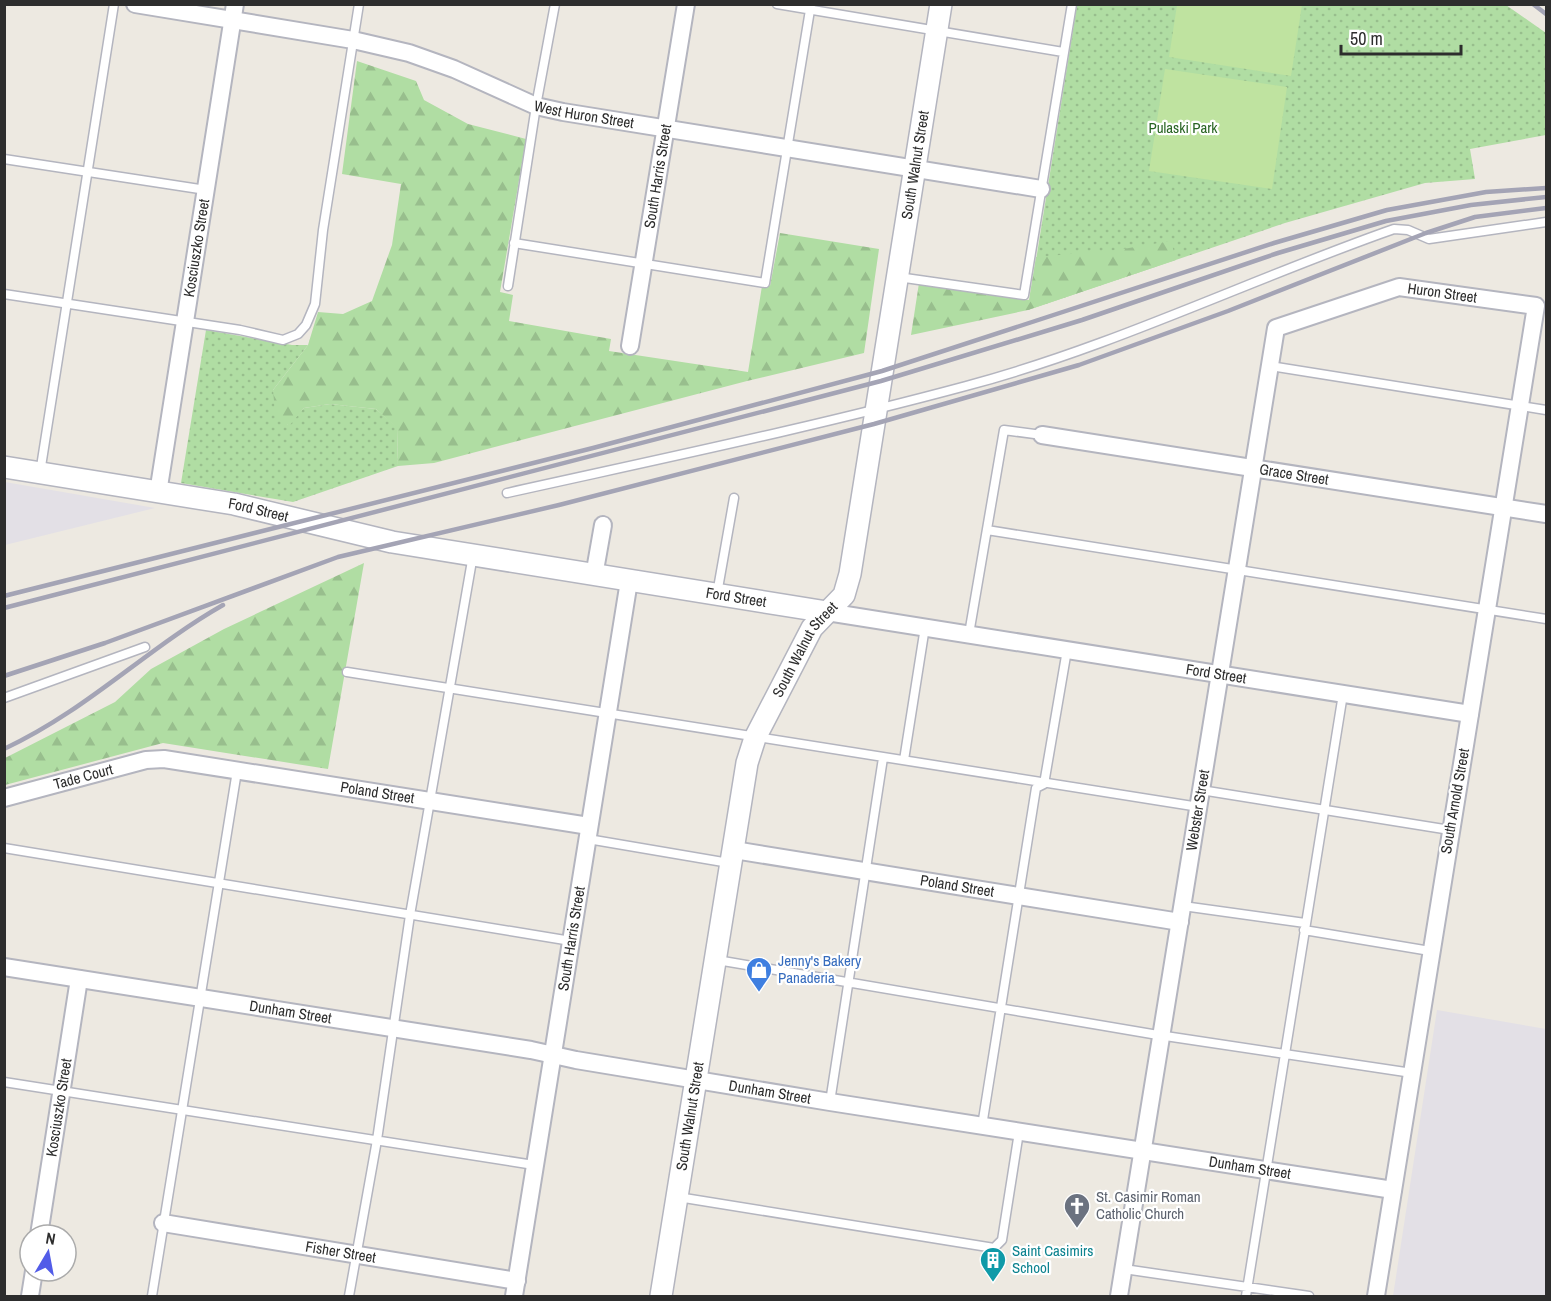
<svg xmlns="http://www.w3.org/2000/svg" width="1551" height="1301" font-family="'Archivo Narrow',sans-serif">
<defs>
<pattern id="green-dots" width="8" height="8" patternUnits="userSpaceOnUse" patternTransform="scale(1.5)"><rect width="8" height="8" fill="#b0dda3"/><path d="M2 2h.1M6 6h.1" fill="none" stroke="#98be8d" stroke-width="1.8" stroke-linecap="round"/></pattern>
<pattern id="forest-firs" width="22" height="20" patternUnits="userSpaceOnUse" patternTransform="scale(1.5)"><rect width="22" height="20" fill="#b0dda3"/><path d="M5 1l3.5 6h-7zM16 11l3.5 6h-7z" fill="#98be8d"/></pattern>
</defs>
<rect width="100%" height="100%" fill="#ede9e1"/>
<path fill="#e3e0e6" d="M 5,482 L 155,508 L 5,545 Z
M 1437,1010 L 1546,1029 L 1546,1296 L 1393,1296 Z"/>
<path fill="url(#green-dots)" d="M 1077,5 L 1506,5 L 1546,33 L 1546,135 L 1470,149 L 1475,179 L 1425,183 L 1285,223 L 1028,310 Z
M 206,330 L 292,345 L 308,345 L 273,390 L 288,425 L 304,408 L 330,404 L 376,409 L 397,427 L 398,466 L 293,502 L 181,483 Z"/>
<path fill="url(#forest-firs)" d="M 357,61 L 416,81 L 424,100 L 468,124 L 526,139 L 500,292 L 513,295 L 509,321 L 611,339 L 609,351 L 748,372 L 762,286 L 770,286 L 780,233 L 879,249 L 864,353 L 747,381 L 434,463 L 398,466 L 397,428 L 376,409 L 330,404 L 304,408 L 289,426 L 275,412 L 273,390 L 308,345 L 318,312 L 343,314 L 372,301 L 392,245 L 401,184 L 342,174 Z
M 1171,241 L 1176,260 L 1028,310 L 911,335 L 919,283 L 1029,300 L 1036,257 L 1117,250 Z
M 364,563 L 328,769 L 163,743 L 5,785 L 5,758 L 115,702 L 151,669 L 224,629 Z"/>
<path fill="#bfe3a0" d="M 1177,5 L 1302,5 L 1291,76 L 1169,57 Z
M 1165,69 L 1287,87 L 1272,189 L 1149,171 Z"/>
<g fill="none" stroke-linecap="round" stroke-linejoin="round">
<g stroke="#b4b5bf" stroke-width="11">
<path id="service" d="M 777,4 L 1063,52
M 4,159 L 206,190
M 514,243 L 765,283 L 811,4
M 898,277 L 1024,295 L 1072,4
M 508,286 L 536,106 L 555,4
M 4,294 L 240,330 L 283,340 L 298,334 L 306,325 L 315,304 L 323,230 L 359,4
M 1270,366 L 1546,410
M 40,473 L 114,4
M 507,493 C 660,459 814,427 966,386 C 1113,347 1251,279 1394,229 L 1408,230 L 1429,239 L 1546,222
M 987,530 L 1546,619
M 717,594 L 734,498
M 969,634 L 1004,430 L 1042,435
M 347,672 L 1199,807
M 4,698 L 145,647
M 904,760 L 925,627
M 1201,790 L 1450,830
M 588,839 L 729,863
M 4,848 L 571,941
M 1183,906 L 1305,923
M 1304,930 L 1430,951
M 717,960 L 1152,1034 L 1412,1073
M 4,1082 L 534,1165
M 830,1102 L 883,758
M 982,1126 L 1036,788 L 1044,784 L 1067,650
M 678,1197 L 994,1248 L 1002,1240 L 1019,1132
M 1124,1269 L 1309,1296
M 152,1296 L 237,771
M 349,1296 L 377,1140 L 410,915 L 473,555
M 1246,1296 L 1343,694"/>
</g>
<g stroke="#b4b5bf" stroke-width="20">
<g id="minor">
<path id="s1" d="M 135,4 L 353,40 L 409,53 L 454,69 L 536,106 L 563,112 L 1041,189"/>
<path id="s2" d="M 630,346 L 686,4"/>
<path id="s3" d="M 1042,435 L 1546,514"/>
<path id="s4" d="M 158,493 L 235,4"/>
<path d="M 594,576 L 603,525"/>
<path id="s5" d="M 827,612 L 1470,714"/>
<path id="s6" d="M 4,798 L 146,760 L 164,759 L 589,826"/>
<path id="s7" d="M 734,850 L 1180,922"/>
<path id="s8" d="M 4,967 L 531,1050 L 576,1060 L 830,1102 L 1393,1190"/>
<path id="s9" d="M 163,1223 L 517,1281"/>
<path id="s10" d="M 39,1235 L 79,979"/>
<path d="M 30,1296 L 34,1271"/>
<path id="s11" d="M 514,1296 L 629,581"/>
<path id="s12" d="M 1119,1296 L 1276,328 L 1399,287 L 1536,306 L 1376,1296"/>
</g>
</g>
<g stroke="#b4b5bf" stroke-width="24">
<g id="tertiary">
<path id="s13" d="M 4,467 L 234,504 L 392,542 L 827,612"/>
<path id="s14" d="M 661,1296 L 747,763 L 755,738 L 812,628 L 844,595 L 850,574 L 941,4"/>
</g>
</g>
<use href="#service" stroke="#fff" stroke-width="8"/>
<use href="#minor" stroke="#fff" stroke-width="16"/>
<use href="#tertiary" stroke="#fff" stroke-width="21"/>
<path stroke="#a4a4b5" stroke-width="4.5" d="M 1533,4 L 1546,14
M 4,596 L 593,448 L 882,371 L 1274,243 L 1387,210 L 1486,192 L 1546,188
M 4,608 L 881,381 L 1082,320 L 1278,253 L 1386,221 L 1471,205 L 1546,197
M 4,676 L 105,643 L 338,557 L 559,505 L 874,424 L 1079,365 L 1228,311 L 1426,233 L 1475,217 L 1546,208
M 4,749 C 86,711 146,649 223,605"/>
</g>
<defs>
<g id="shop-pin" transform="scale(1.35)"><path d="M0 17L-7.5 6A9.5 9.5 0 1 1 7.5 6Z" fill="#3f7fe0" stroke="#fff"/><path d="M-5-2.5h2.3a2.7 3.5 0 0 1 5.4 0H5L5.5 6h-11ZM-1.5-2.5h3a1.5 2.3 0 0 0-3 0Z" fill="#fff"/></g>
<g id="church-pin" transform="scale(1.35)"><path d="M0 17L-7.5 6A9.5 9.5 0 1 1 7.5 6Z" fill="#6b7280" stroke="#fff"/><path d="M-1.2-6h2.4v3.5h3.3v2.4h-3.3V6h-2.4V-.1h-3.3v-2.4h3.3Z" fill="#fff"/></g>
<g id="building-pin" transform="scale(1.35)"><path d="M0 17L-7.5 6A9.5 9.5 0 1 1 7.5 6Z" fill="#0f9aa8" stroke="#fff"/><path d="M-4-6H4V6H1V3H-1V6H-4ZM-2.5-4.3h1.7v1.8h-1.7ZM.8-4.3h1.7v1.8H.8ZM-2.5-1h1.7V.8h-1.7ZM.8-1h1.7V.8H.8Z" fill="#fff"/></g>
</defs>
<g fill-rule="evenodd">
<use href="#shop-pin" x="759" y="970"/>
<use href="#church-pin" x="1077" y="1206"/>
<use href="#building-pin" x="993" y="1260"/>
</g>
<g text-anchor="middle" stroke-width="4.5" stroke-linejoin="round" paint-order="stroke">
<g font-size="15" fill="#2d2d2d" stroke="#fff">
<text dy="5" stroke="none"><textPath href="#s1" startOffset="465">West Huron Street</textPath></text>
<text dy="5" stroke="none"><textPath href="#s14" startOffset="1172">South Walnut Street</textPath></text>
<text dy="5" stroke="none"><textPath href="#s2" startOffset="172">South Harris Street</textPath></text>
<text dy="5" stroke="none"><textPath href="#s4" startOffset="248">Kosciuszko Street</textPath></text>
<text dy="5" stroke="none"><textPath href="#s12" startOffset="1154">Huron Street</textPath></text>
<text dy="5" stroke="none"><textPath href="#s3" startOffset="255">Grace Street</textPath></text>
<text dy="5" stroke="none"><textPath href="#s13" startOffset="258">Ford Street</textPath></text>
<text dy="5" stroke="none"><textPath href="#s13" startOffset="744">Ford Street</textPath></text>
<text dy="5" stroke="none"><textPath href="#s14" startOffset="668">South Walnut Street</textPath></text>
<text dy="5" stroke="none"><textPath href="#s5" startOffset="394">Ford Street</textPath></text>
<text dy="5" stroke="none"><textPath href="#s6" startOffset="82">Tade Court</textPath></text>
<text dy="5" stroke="none"><textPath href="#s6" startOffset="381">Poland Street</textPath></text>
<text transform="translate(1455 801) rotate(-80)" y="5">South Arnold Street</text>
<text dy="5" stroke="none"><textPath href="#s12" startOffset="492">Webster Street</textPath></text>
<text dy="5" stroke="none"><textPath href="#s7" startOffset="226">Poland Street</textPath></text>
<text dy="5" stroke="none"><textPath href="#s11" startOffset="362">South Harris Street</textPath></text>
<text dy="5" stroke="none"><textPath href="#s8" startOffset="290">Dunham Street</textPath></text>
<text dy="5" stroke="none"><textPath href="#s8" startOffset="776">Dunham Street</textPath></text>
<text dy="5" stroke="none"><textPath href="#s10" startOffset="129">Kosciuszko Street</textPath></text>
<text dy="5" stroke="none"><textPath href="#s14" startOffset="182">South Walnut Street</textPath></text>
<text dy="5" stroke="none"><textPath href="#s8" startOffset="1262">Dunham Street</textPath></text>
<text dy="5" stroke="none"><textPath href="#s9" startOffset="180">Fisher Street</textPath></text>
</g>
<g font-size="15" fill="#286423" stroke="#fff">
<text x="1183" y="133">Pulaski Park</text>
</g>
<g font-size="15" fill="#366cbe" stroke="#fff" text-anchor="start">
<text x="778" y="966">Jenny's Bakery<tspan x="778" dy="17">Panaderia</tspan></text>
</g>
<g font-size="15" fill="#5b616d" stroke="#fff" text-anchor="start">
<text x="1096" y="1202">St. Casimir Roman<tspan x="1096" dy="17">Catholic Church</tspan></text>
</g>
<g font-size="15" fill="#0d838f" stroke="#fff" text-anchor="start">
<text x="1012" y="1256">Saint Casimirs<tspan x="1012" dy="17">School</tspan></text>
</g>
</g>
<rect width="1551" height="1301" fill="none" stroke="#2d2d2d" stroke-width="12"/>
<g transform="translate(48 1253) rotate(10)"><circle r="28" fill="#ffffff" stroke="#ababab" stroke-width="1.5"/>
<path d="M0-4.5L10 22L0 15L-10 22Z" fill="#525ce8"/>
<text y="-9" font-size="16" font-weight="bold" text-anchor="middle" fill="#2d2d2d">N</text>
</g>
<path d="M1341 45v9h120v-9" fill="none" stroke="#2d2d2d" stroke-width="3"/>
<text x="1350" y="45" font-size="18" fill="#2d2d2d" stroke="#ffffff" stroke-width="4.5" paint-order="stroke">50 m</text>
</svg>
